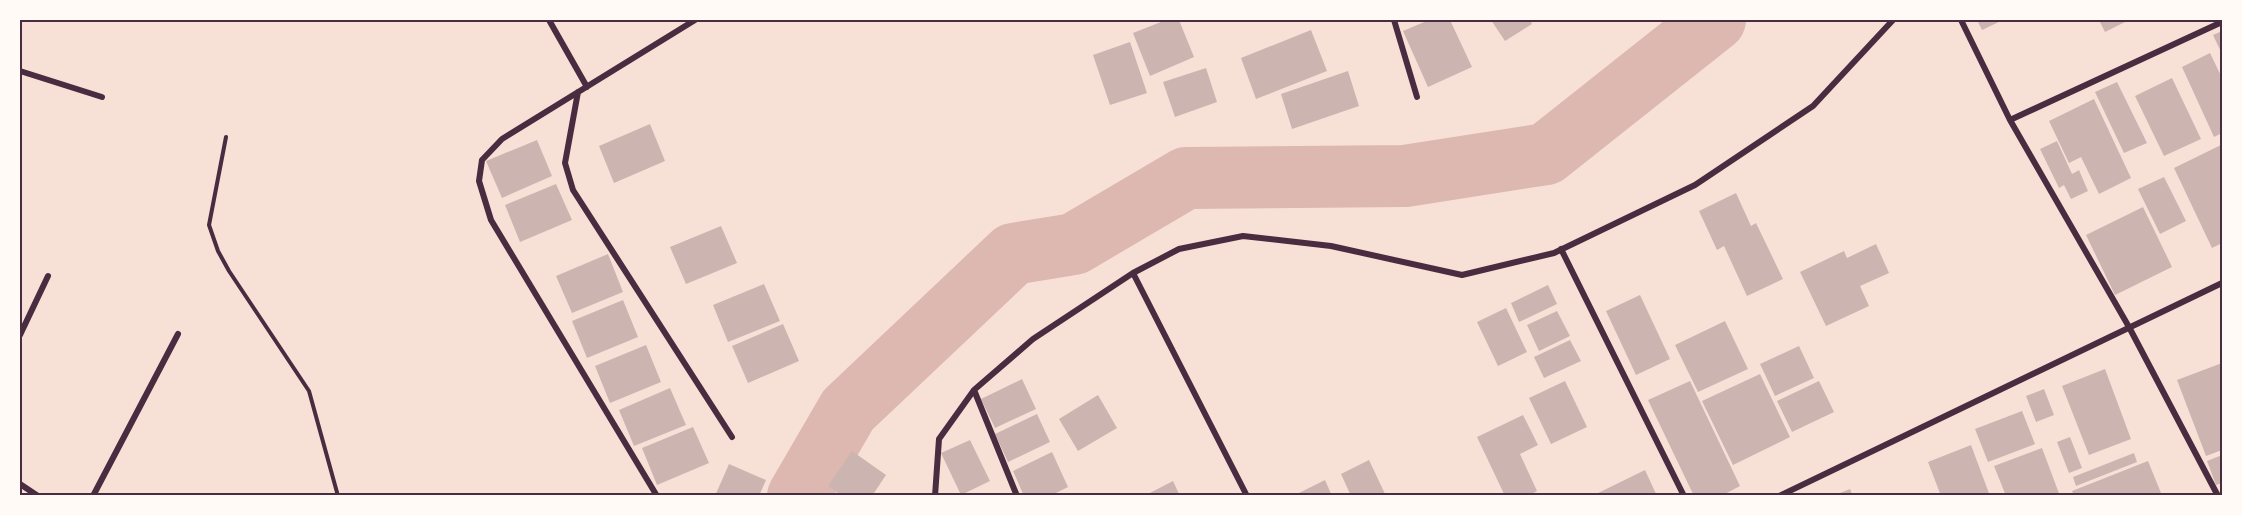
<svg xmlns="http://www.w3.org/2000/svg" width="2242" height="515" font-family="Roboto,sans-serif">
<rect width="100%" height="100%" fill="#f7e1d7"/>
<g fill="none" stroke-linecap="round" stroke-linejoin="round">
<path stroke="#dcb8b0" stroke-width="62" d="M 798,496 L 848,410 L 1013,254 L 1074,244 L 1186,178 L 1405,176 L 1546,154 L 1715,20"/>
</g>
<path fill="#ccb4b1" d="M 1166,20 L 1179,20 L 1194,57 L 1150,76 L 1133,33 Z
M 1429,20 L 1450,20 L 1472,67 L 1428,87 L 1403,31 Z
M 1491,20 L 1530,20 L 1532,24 L 1505,41 Z
M 1977,20 L 2003,20 L 1982,30 Z
M 2099,20 L 2129,20 L 2105,32 Z
M 1311,30 L 1327,71 L 1256,99 L 1241,58 Z
M 2222,31 L 2222,54 L 2213,35 Z
M 1130,42 L 1147,93 L 1110,105 L 1093,55 Z
M 2210,53 L 2222,78 L 2222,133 L 2214,137 L 2182,67 Z
M 1206,68 L 1217,102 L 1175,117 L 1163,82 Z
M 1348,71 L 1359,106 L 1292,129 L 1281,94 Z
M 2172,78 L 2201,139 L 2164,156 L 2135,96 Z
M 2117,82 L 2147,143 L 2124,153 L 2095,92 Z
M 2094,99 L 2131,178 L 2099,194 L 2081,157 L 2069,163 L 2049,121 Z
M 650,124 L 665,161 L 614,183 L 599,146 Z
M 537,140 L 552,176 L 502,198 L 486,161 Z
M 2057,141 L 2072,174 L 2079,170 L 2088,191 L 2071,199 L 2064,185 L 2059,188 L 2040,149 Z
M 2221,145 L 2222,150 L 2222,243 L 2212,248 L 2174,168 Z
M 2164,177 L 2186,221 L 2160,234 L 2138,189 Z
M 556,184 L 572,220 L 520,242 L 505,205 Z
M 1736,193 L 1751,226 L 1756,223 L 1783,279 L 1747,296 L 1724,246 L 1717,250 L 1699,211 Z
M 2143,207 L 2172,267 L 2115,295 L 2086,235 Z
M 721,226 L 737,263 L 686,284 L 670,247 Z
M 1876,244 L 1889,273 L 1860,286 L 1869,306 L 1826,326 L 1800,272 L 1844,251 L 1847,258 Z
M 608,254 L 623,292 L 572,313 L 556,276 Z
M 764,284 L 780,321 L 728,342 L 713,305 Z
M 1548,285 L 1557,304 L 1519,322 L 1511,303 Z
M 1640,295 L 1670,359 L 1636,375 L 1606,311 Z
M 623,300 L 638,337 L 587,358 L 572,321 Z
M 1506,308 L 1527,352 L 1498,366 L 1477,322 Z
M 1557,311 L 1570,336 L 1539,351 L 1527,325 Z
M 1725,321 L 1748,369 L 1698,392 L 1675,345 Z
M 783,324 L 799,361 L 748,383 L 732,346 Z
M 1570,340 L 1581,361 L 1544,378 L 1534,357 Z
M 646,345 L 661,382 L 610,403 L 595,366 Z
M 1799,346 L 1814,378 L 1775,396 L 1760,364 Z
M 2222,363 L 2222,450 L 2206,456 L 2177,380 Z
M 2105,369 L 2131,439 L 2089,455 L 2062,386 Z
M 1760,374 L 1790,437 L 1733,465 L 1702,401 Z
M 1022,379 L 1036,409 L 995,428 L 981,399 Z
M 1565,381 L 1587,427 L 1551,444 L 1529,398 Z
M 1690,381 L 1740,486 L 1721,496 L 1694,496 L 1648,400 Z
M 1819,381 L 1834,412 L 1792,432 L 1777,401 Z
M 670,388 L 686,425 L 634,446 L 619,410 Z
M 2044,389 L 2054,415 L 2036,422 L 2026,396 Z
M 1098,395 L 1117,428 L 1078,451 L 1059,419 Z
M 2022,411 L 2035,444 L 1988,462 L 1975,429 Z
M 1037,414 L 1050,442 L 1008,462 L 995,434 Z
M 1523,415 L 1538,445 L 1520,454 L 1537,491 L 1528,496 L 1505,496 L 1477,437 Z
M 693,427 L 709,463 L 657,485 L 642,448 Z
M 2070,437 L 2082,468 L 2069,473 L 2057,442 Z
M 970,440 L 990,481 L 961,495 L 941,453 Z
M 1971,445 L 1990,496 L 1941,496 L 1928,462 Z
M 2042,448 L 2060,496 L 2006,496 L 1994,466 Z
M 852,451 L 886,475 L 872,496 L 842,496 L 828,486 Z
M 1052,452 L 1068,487 L 1050,496 L 1024,496 L 1013,471 Z
M 2134,453 L 2137,462 L 2076,486 L 2073,477 Z
M 2222,455 L 2222,483 L 2216,485 L 2207,461 Z
M 1369,460 L 1386,496 L 1351,496 L 1341,474 Z
M 2148,461 L 2161,493 L 2153,496 L 2074,496 L 2072,491 Z
M 729,464 L 766,480 L 759,496 L 715,496 Z
M 1645,470 L 1657,496 L 1592,496 Z
M 1325,480 L 1332,496 L 1293,496 Z
M 1173,481 L 1180,496 L 1144,496 Z
M 1850,489 L 1853,496 L 1835,496 L 1835,495 Z"/>
<g fill="none" stroke-linecap="round" stroke-linejoin="round">
<path stroke="#4a2c40" stroke-width="4" d="M 226,137 L 209,225 L 218,251 L 229,271 L 309,391 L 338,496"/>
<path stroke="#4a2c40" stroke-width="6" d="M 549,20 L 587,87
M 1394,20 L 1417,97
M 1961,20 L 2010,120 L 2129,327 L 2218,496
M 20,71 L 102,97
M 578,92 L 565,163 L 573,190 L 732,437
M 2010,120 L 2222,22
M 1561,249 L 1684,496
M 1133,273 L 1247,496
M 20,335 L 48,276
M 974,390 L 1017,496
M 20,484 L 38,496
M 93,496 L 178,334
M 657,496 L 491,220 L 479,181 L 482,160 L 502,139 L 695,20
M 935,496 L 939,439 L 974,390 L 1033,339 L 1133,273 L 1179,249 L 1243,236 L 1331,246 L 1462,275 L 1554,253 L 1695,185 L 1813,106 L 1893,20
M 1779,496 L 2222,283"/>
</g>
<rect width="2242" height="515" fill="none" stroke="#fffaf5" stroke-width="42"/>
<rect x="21" y="21" width="2200" height="473" fill="none" stroke="#4a2c40" stroke-width="2"/>
</svg>
